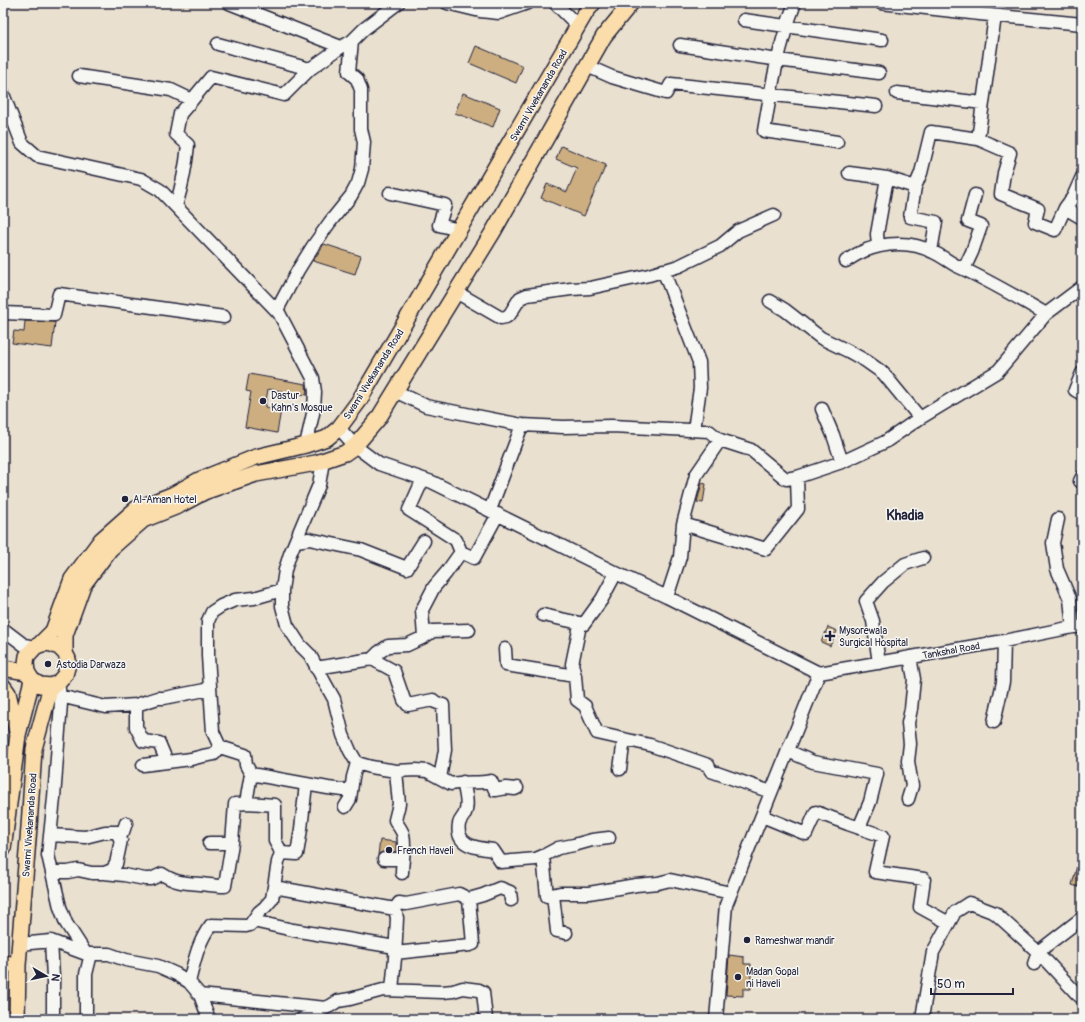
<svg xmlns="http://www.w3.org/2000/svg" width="1085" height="1022" font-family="Pangolin,sans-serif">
<rect width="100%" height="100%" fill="#e9e0d0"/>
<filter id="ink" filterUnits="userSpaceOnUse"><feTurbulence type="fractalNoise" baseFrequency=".025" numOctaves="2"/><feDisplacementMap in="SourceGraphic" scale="8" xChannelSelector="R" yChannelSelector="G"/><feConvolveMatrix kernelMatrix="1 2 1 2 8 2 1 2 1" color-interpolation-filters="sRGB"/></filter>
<g filter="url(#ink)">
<path fill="#ccae80" stroke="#22223b" d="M 476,46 L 523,66 L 516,83 L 469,63 Z
M 463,93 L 500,108 L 493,127 L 455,113 Z
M 561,146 L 606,165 L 584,216 L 541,198 L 547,184 L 567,192 L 577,168 L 556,159 Z
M 324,244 L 361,256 L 355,274 L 313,261 Z
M 25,321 L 55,322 L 52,348 L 12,343 L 14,331 L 24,332 Z
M 249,374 L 306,384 L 307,395 L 268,389 L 265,407 L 281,410 L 277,433 L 245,427 L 251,392 L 246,391 Z
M 702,483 L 706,484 L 703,503 L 697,502 Z
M 828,627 L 837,631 L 830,646 L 821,642 Z
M 380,840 L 396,842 L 396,852 L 384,852 L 380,853 L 378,855 Z
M 1079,858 L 1082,859 L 1082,888 L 1072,885 Z
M 729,955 L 744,957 L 744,964 L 751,964 L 751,989 L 743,989 L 743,996 L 726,995 Z"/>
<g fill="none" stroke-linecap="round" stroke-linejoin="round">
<g stroke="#22223b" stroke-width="15">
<path id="minor" d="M 229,3 L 341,47
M 447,3 L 480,11 L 499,13 L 528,3
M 555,3 L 578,26
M 795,3 C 779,44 771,88 764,131 L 837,142
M 881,3 L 980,14 L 1082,24
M 744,20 L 882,40
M 218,44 L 310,69
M 680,45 L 778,60 L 879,73
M 587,66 L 612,77 L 666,93 L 671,84 L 876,106
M 79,76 L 171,90 L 192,100 L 211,77 L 284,95 L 310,69 L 341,47 L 352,41 L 364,29 L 398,3
M 897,93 L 983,103
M 3,94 L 22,143 L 37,156 L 141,179 L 160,190 L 279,313 L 313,378 L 315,392 L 314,409 L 306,445
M 978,139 L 995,16
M 849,173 L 887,178 L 915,187 L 910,217 L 936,222 L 931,251
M 915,187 L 921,173 L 931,132 L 978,139 L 1010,153 L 1004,173 L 1001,194 L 1038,209 L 1035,222 L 1055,230 L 1065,208 L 1082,218
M 390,193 L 445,205 L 439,225 L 459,230
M 176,206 C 182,186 186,166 188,145 L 176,134 L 180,114 L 192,100
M 1065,208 L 1073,197 L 1082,177
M 878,246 L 877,234 L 887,178
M 846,261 C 871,243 906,238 933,252 C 942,256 949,262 957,266 C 988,280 1017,297 1046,314
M 964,269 L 972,252 L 981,226 L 968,221 L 975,195
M 663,270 L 699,362 L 700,388 L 694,430
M 456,292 L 501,318 L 506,317 L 510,314 L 520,298 L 527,295 L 571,289 L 590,288 L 649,275 L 679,266 L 720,246 L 738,231 L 774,215
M 770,301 L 785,310 L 821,338 L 848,351 L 866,361 L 883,373 L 920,418
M 277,310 L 298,270 L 313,246 L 330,222 L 351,196 L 358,183 L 362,169 L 364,142 L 361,129 L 361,90 L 357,79 L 349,72 L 352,41
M 3,313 L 54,315 L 59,294 L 224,317
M 1082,373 L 1075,390 L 1082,394
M 395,391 L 426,406 L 522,425 L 563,427 L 612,426 L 709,431 L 720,440
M 822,409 L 833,435 L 842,462
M 339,428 L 355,446 L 379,464 L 432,482 L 616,573 L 667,597 L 819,673
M 323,461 L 319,485 L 290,554 L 285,570 L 282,590 L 282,606 L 287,625 L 300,645 L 310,655 L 325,683 L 334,699 L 343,735 L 350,751 L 357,763 L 353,777 L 350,799 L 345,807
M 423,479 L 409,510 L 456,540 L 461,552 L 474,558 L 498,514
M 1080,481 L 1082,477
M 490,510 L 522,425
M 1058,519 L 1053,543 L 1057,569 L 1070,599 L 1073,627
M 683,524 L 766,549 L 798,509 L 797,477
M 296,541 L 309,539 L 361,550 L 407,568 L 424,541
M 667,597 L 680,557 L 683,524 L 696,475 L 720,440 L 751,450 L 786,479 L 797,477 L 842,462 L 885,442 L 920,418 L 998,371 L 1046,314 L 1082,287
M 543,615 L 584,624 L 602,599 L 616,573
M 3,629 L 24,645 L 35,647
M 579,630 L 572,664 L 575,676 L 577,700 L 585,706 L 597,733 L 650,745 L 708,765 L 711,771 L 771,792
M 424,637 L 422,610 L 434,587 L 446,573 L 461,552
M 505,649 L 506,665 L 575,676
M 372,659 L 394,671 L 404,700 L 408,705 L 433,700 L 435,702 L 443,705 L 445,750 L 440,778
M 879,663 L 873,621 L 866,601 L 883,582 L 905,564 L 923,558
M 316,668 L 372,659 L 378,653 L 388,646 L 407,645 L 424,637 L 433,631 L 469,630
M 819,673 L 1004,641 L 1073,627 L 1082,627
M 58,683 L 61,703 L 54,798 L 48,855 L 60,907 L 66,923 L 86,954
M 60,696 L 106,707 L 136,705 L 136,727 L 143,741 L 159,743 L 167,762
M 136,705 L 158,698 L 164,698 L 210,689
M 994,722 L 1003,682 L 1004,641
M 220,747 L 245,755 L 246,765 L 251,774 L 328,788 L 351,791
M 788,751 L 813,762 L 877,774 L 870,802 L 859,828
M 357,763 L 371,767 L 396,771 L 416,770 L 427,771 L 451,784 C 465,781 478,784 491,781 L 495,790 L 506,788 L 515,789 L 517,788
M 143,765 L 191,759 L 203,756 L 214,754 L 220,747 L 213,732 L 208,656 L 208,621 L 212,612 L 221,606 L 235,600 L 254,598 L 282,590
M 620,769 L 624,739
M 396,771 L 399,804 L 395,820 C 397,824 401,829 403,834 C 406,847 402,860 402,873
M 463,782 C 465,790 469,805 465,813 C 464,817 460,819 459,824 C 455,846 477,848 493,850 L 501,862 L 536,859 L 543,856 L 558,848 L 574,845 L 592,840 L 609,838
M 908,799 L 912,786 L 908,761 L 910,744 L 908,723 L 911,709 L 914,679 L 910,657
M 246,803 L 251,774
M 762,816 L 806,834 L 816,812 L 848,824 L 883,836 L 875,872 L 924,879 L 920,907 L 949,923
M 50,835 L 85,837 L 105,832 L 123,832 L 126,823
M 281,853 L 297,854 L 301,829 L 306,784
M 543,856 L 547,896 L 560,893 L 589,893 L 636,885 L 658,883 L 670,880 L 731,893
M 384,859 L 403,859
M 52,872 L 68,872 L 78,870 L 92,873 L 104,873 L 112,870 L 116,864 L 121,840 L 117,833
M 104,873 L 124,875 L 145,879 L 151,879 L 162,874 C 176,883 184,883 200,884 C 210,885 216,886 225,886 L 232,843
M 274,887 L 395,909 L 399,903 L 406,904 L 459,894 L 469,899 L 483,895 L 500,888 L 510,892 L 511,900
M 553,895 L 557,931 L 566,933
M 253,921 L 293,930 L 395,947
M 51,941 L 86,954 L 109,954 L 126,960 L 158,966 L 176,974 L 189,982 L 200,995 L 209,1019
M 20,944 L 51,941 L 53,977 L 53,1019
M 395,953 L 470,945 L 473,944 L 469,899
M 1034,964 L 1038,952 L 1082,918
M 189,982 C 194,963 198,941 211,925 L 246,926 L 250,925 L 259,912 L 265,907 L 272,899 L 278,862 L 281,853 L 279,848 L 275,841 L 275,805 L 248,803 L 235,804 L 232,843 L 209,843
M 392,990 L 395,958 L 397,918 L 395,909
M 200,995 L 326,1008
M 86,1019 L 86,974 L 91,954
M 302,1019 L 330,1006 L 338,1001 L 350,999 L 383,990 L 443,992 L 453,991 L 463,988 L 479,990 L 483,992 L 486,1019
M 716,1019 L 726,905 L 819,673
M 923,1019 L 923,1012 L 933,952 L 955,912 L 969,903 L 995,913 L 1038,952 L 1077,994 L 1082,998"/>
</g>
<g stroke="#22223b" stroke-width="18">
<path id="major" d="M 39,645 L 53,631 L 72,579 L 101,540 L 136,509 L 172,495 L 199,480 L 256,457 L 306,445 L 327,438 L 339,428 L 359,401 L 586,12 L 593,3
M 65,653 L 59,647 L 52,644 L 46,643 L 39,645 L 35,647 L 27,656 L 26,663 L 27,672 L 32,680 L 40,685 L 51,686 L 58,683 L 65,675 L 68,664 L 68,659 L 65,653 L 65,635 L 83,585 L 110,549 L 143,520 L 178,506 L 204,492 L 256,474 L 316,463 L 345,453 L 355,446 L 378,419 L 493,232 L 604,36 L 631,3
M 3,668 L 27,672
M 3,686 L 8,693 L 17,732
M 3,849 L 18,735 L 32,680
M 3,963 L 18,965
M 17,1019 L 18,965 L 29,827 L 34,749 L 51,686"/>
</g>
<use href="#minor" stroke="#f6f6f2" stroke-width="12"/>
<use href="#major" stroke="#faddab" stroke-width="15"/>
</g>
</g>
<g fill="#22223b" stroke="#f6f6f2" stroke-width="1.5">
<circle cx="263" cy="401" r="4"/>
<circle cx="125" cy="499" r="4"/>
<path d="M828 630h4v4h4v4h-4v4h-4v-4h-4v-4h4z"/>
<circle cx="48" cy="664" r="4"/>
<circle cx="389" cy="850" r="4"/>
<circle cx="747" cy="940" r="4"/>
<circle cx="738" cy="977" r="4"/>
</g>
<g text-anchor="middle" stroke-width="3" stroke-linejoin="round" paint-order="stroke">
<g font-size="10" fill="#22223b" stroke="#f6f6f2">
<text transform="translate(538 95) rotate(-60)" y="4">Swami Vivekananda Road</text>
<text transform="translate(373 374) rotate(-58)" y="4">Swami Vivekananda Road</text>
<text transform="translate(951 650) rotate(-10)" y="4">Tankshal Road</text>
<text transform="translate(29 825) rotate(-86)" y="4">Swami Vivekananda Road</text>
</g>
<g font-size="10" fill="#22223b" stroke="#f6f6f2" text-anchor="start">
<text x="271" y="399">Dastur<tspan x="271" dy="12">Kahn's Mosque</tspan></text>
<text x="133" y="503">Al-Aman Hotel</text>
<text x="839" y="634">Mysorewala<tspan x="839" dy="12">Surgical Hospital</tspan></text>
<text x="56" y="668">Astodia Darwaza</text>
<text x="397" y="854">French Haveli</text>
<text x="755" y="944">Rameshwar mandir</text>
<text x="746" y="975">Madan Gopal<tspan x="746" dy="12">ni Haveli</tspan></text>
</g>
<g font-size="14" font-weight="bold" fill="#22223b" stroke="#f6f6f2">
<text x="905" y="520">Khadia</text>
</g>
</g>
<rect width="1085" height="1022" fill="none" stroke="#f6f6f2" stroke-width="16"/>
<rect x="8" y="8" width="1069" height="1006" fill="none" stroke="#22223b" stroke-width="1.5" filter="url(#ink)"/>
<g transform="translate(46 976) rotate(99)" stroke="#f6f6f2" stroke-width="3" paint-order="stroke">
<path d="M0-3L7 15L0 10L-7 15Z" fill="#22223b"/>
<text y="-6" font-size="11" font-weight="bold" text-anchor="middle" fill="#22223b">N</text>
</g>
<path d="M931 988v6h82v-6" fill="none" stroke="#22223b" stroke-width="2"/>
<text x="937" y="988" font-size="12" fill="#22223b" stroke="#f6f6f2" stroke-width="3" paint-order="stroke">50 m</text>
</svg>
